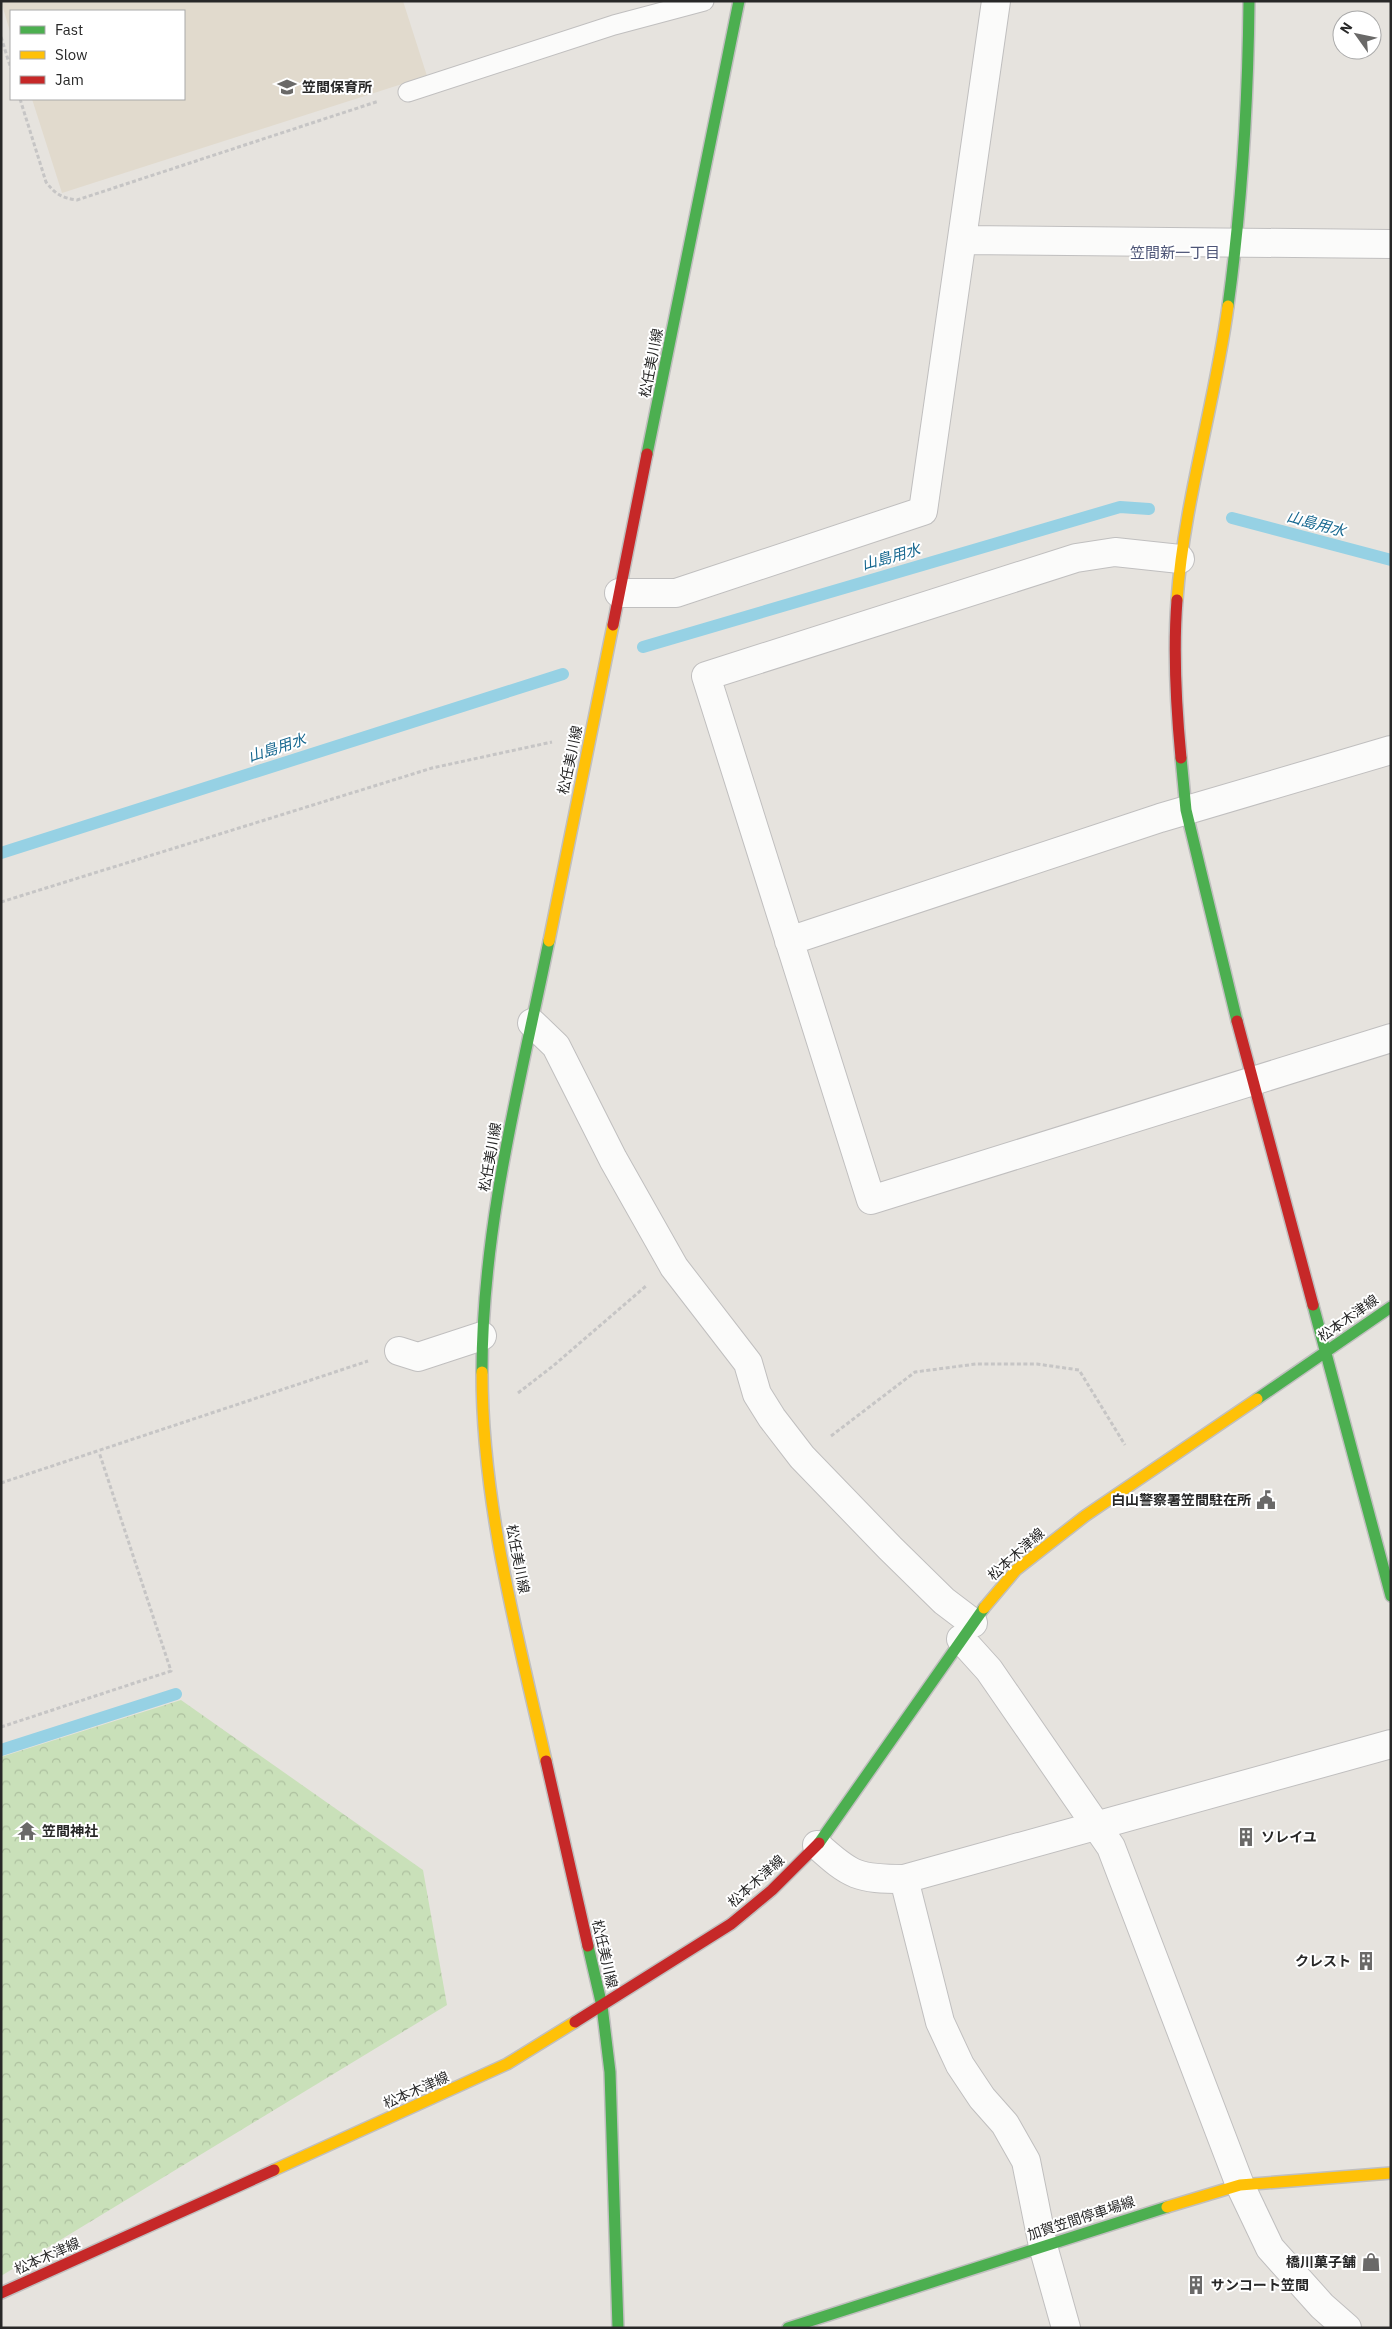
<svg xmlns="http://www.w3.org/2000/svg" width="1392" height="2329" font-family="'IBM Plex Sans','Noto Sans JP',sans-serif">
<defs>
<pattern id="forest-crowns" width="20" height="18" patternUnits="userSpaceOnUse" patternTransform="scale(1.25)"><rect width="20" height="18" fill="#c9e0b9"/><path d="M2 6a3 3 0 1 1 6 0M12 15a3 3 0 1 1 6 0" fill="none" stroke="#adc09f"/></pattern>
</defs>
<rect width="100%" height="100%" fill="#e6e3de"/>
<path fill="#e1dacd" d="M 1,1 L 403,1 L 427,76 L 62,193 L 32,99 L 184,99 L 184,11 L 11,11 L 11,35 Z"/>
<path fill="url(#forest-crowns)" d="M 181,1700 L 423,1870 L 447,2005 L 1,2276 L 1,1757 Z"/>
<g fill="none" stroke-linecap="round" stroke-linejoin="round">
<path stroke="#96d1e4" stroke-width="12" d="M 1232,518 L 1391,560
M 643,647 L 1120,507 L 1149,509
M 1,853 L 563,674
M 1,1750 L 176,1694"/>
<g stroke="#c0bfbf" stroke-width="21">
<path id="lane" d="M 408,92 L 614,25 L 704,1"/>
</g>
<g stroke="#c0bfbf" stroke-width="30">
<path id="street" d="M 962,240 L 1391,244
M 1180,559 L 1115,552 L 1076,558 L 706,676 L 871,1200 L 1391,1038
M 619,593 L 676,593 L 923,511 L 996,1
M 789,941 L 1160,818 L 1391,750
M 532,1023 L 556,1046 L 613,1159 L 674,1267 L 748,1363 L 757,1394 L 772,1418 L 802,1457 L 890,1548 L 944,1601 L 973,1623
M 399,1351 L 418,1357 L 482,1336
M 961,1639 L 989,1670 L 1111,1847 L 1240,2185 L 1270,2248 L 1322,2306 L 1347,2328
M 817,1845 C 851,1876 858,1879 904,1879 L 1391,1744
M 904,1879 L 940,2022 L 960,2065 L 982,2098 L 1005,2124 L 1026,2161 L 1043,2246 L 1066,2328"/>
</g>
<g stroke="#c0bfbf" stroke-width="14">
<path id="fast" d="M 1228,306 C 1242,204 1248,103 1249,1
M 647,454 L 739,1
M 1181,758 L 1186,810 L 1237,1021
M 1313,1305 L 1391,1596
M 482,1372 C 482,1226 520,1083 549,941
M 1257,1399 L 1391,1307
M 819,1843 L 984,1608
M 588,1946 L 602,2006 L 610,2072 L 618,2328
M 788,2328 L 1167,2207"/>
</g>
<g stroke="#c0bfbf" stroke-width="14">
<path id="slow" d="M 1177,600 C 1184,501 1215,404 1228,306
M 549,941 L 613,625
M 482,1372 C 482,1504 517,1633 546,1761
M 984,1608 L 1016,1570 L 1085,1516 L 1257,1399
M 274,2170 L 507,2064 L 575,2022
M 1167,2207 L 1240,2185 L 1391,2173"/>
</g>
<g stroke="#c0bfbf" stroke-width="14">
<path id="jam" d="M 1177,600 C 1173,653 1176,706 1181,758
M 613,625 L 647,454
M 1237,1021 L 1313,1305
M 546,1761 L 588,1946
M 575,2022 L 731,1924 L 772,1890 L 819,1843
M 1,2293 L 274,2170"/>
</g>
<path stroke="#c6c5c5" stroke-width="3" stroke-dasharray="4 2.5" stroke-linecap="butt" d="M 1,37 L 11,69
M 20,99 L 46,182 C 55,194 62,198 77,200 L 379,101
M 1,902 L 432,768 L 552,742
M 518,1393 L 553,1366 L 646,1286
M 831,1436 L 915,1372 L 976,1364 L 1037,1364 L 1079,1370 L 1125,1445
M 1,1483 L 368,1361
M 1,1727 L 171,1671 L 99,1452"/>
<use href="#lane" stroke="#fbfbfa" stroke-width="19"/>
<use href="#street" stroke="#fbfbfa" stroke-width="28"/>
<use href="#fast" stroke="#4caf50" stroke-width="11"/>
<use href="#slow" stroke="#ffc107" stroke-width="11"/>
<use href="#jam" stroke="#c62828" stroke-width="11"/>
</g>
<defs>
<g id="school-bare" transform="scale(1.5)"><path d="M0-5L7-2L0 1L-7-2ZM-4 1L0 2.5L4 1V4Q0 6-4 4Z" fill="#6a6968" stroke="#fff" stroke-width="2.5" paint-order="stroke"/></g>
<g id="civic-bare" transform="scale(1.5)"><path d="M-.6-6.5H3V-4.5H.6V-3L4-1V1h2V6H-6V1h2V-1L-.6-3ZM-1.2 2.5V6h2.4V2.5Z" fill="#6a6968" stroke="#fff" stroke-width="2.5" paint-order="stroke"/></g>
<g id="temple-bare" transform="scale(1.5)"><path d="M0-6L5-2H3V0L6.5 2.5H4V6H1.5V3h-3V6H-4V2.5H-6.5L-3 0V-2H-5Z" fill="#6a6968" stroke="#fff" stroke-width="2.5" paint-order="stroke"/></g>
<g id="building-bare" transform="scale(1.5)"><path d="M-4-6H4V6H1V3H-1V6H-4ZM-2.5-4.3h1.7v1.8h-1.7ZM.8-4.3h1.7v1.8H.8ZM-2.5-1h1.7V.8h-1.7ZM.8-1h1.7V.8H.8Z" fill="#6a6968" stroke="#fff" stroke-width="2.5" paint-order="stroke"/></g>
<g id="shop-bare" transform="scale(1.5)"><path d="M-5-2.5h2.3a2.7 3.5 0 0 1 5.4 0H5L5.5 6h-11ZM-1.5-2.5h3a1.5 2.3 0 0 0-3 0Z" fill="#6a6968" stroke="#fff" stroke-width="2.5" paint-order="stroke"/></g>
</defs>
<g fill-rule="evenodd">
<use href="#school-bare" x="287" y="87"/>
<use href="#civic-bare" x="1266" y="1500"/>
<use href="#temple-bare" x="27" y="1831"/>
<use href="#building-bare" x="1246" y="1837"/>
<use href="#building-bare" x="1366" y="1961"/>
<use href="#shop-bare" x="1371" y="2262"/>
<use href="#building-bare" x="1196" y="2285"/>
</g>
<g text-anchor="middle" stroke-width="4" stroke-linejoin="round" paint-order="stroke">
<g font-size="14" font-weight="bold" fill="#282828" stroke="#fff" text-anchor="start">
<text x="302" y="92">笠間保育所</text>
<text x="1251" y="1505" text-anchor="end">白山警察署笠間駐在所</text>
<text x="42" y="1836">笠間神社</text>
<text x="1261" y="1842">ソレイユ</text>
<text x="1351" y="1966" text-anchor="end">クレスト</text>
<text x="1356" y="2267" text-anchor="end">橋川菓子舗</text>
<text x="1211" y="2290">サンコート笠間</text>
</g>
<g font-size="14" fill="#282828" stroke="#fff">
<text transform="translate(651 363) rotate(-79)" y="5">松任美川線</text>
<text transform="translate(570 760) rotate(-78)" y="5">松任美川線</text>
<text transform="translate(490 1157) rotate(-80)" y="5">松任美川線</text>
<text transform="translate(1348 1318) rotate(-35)" y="5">松本木津線</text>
<text transform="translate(1016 1554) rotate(-42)" y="5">松本木津線</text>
<text transform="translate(518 1559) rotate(79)" y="5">松任美川線</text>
<text transform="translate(756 1881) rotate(-42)" y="5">松本木津線</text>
<text transform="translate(605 1954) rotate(77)" y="5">松任美川線</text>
<text transform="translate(416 2090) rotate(-24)" y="5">松本木津線</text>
<text transform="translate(1081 2218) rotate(-18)" y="5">加賀笠間停車場線</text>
<text transform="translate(47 2256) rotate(-24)" y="5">松本木津線</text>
</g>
<g font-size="15" fill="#4c5476" stroke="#fff">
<text x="1175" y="258">笠間新一丁目</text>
</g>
<g font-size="15" font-style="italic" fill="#16678f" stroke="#fff">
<text transform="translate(1316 524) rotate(15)" y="5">山島用水</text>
<text transform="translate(891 557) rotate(-16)" y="5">山島用水</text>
<text transform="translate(277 748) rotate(-18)" y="5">山島用水</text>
</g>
</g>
<rect width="1392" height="2329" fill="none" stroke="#282828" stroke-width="5"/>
<rect x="10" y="10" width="175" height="90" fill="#ffffff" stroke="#a9a9a9"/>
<rect x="20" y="26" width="25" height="8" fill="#4caf50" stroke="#a9a9a9"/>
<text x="55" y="35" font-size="15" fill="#282828">Fast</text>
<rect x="20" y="51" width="25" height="8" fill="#ffc107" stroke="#a9a9a9"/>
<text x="55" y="60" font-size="15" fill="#282828">Slow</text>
<rect x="20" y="76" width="25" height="8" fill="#c62828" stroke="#a9a9a9"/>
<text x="55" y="85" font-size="15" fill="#282828">Jam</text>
<g transform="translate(1357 35) rotate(303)"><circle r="24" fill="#ffffff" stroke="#a9a9a9"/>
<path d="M0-4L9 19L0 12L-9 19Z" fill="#6a6968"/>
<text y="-8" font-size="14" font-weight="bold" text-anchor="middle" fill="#282828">N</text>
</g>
</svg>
